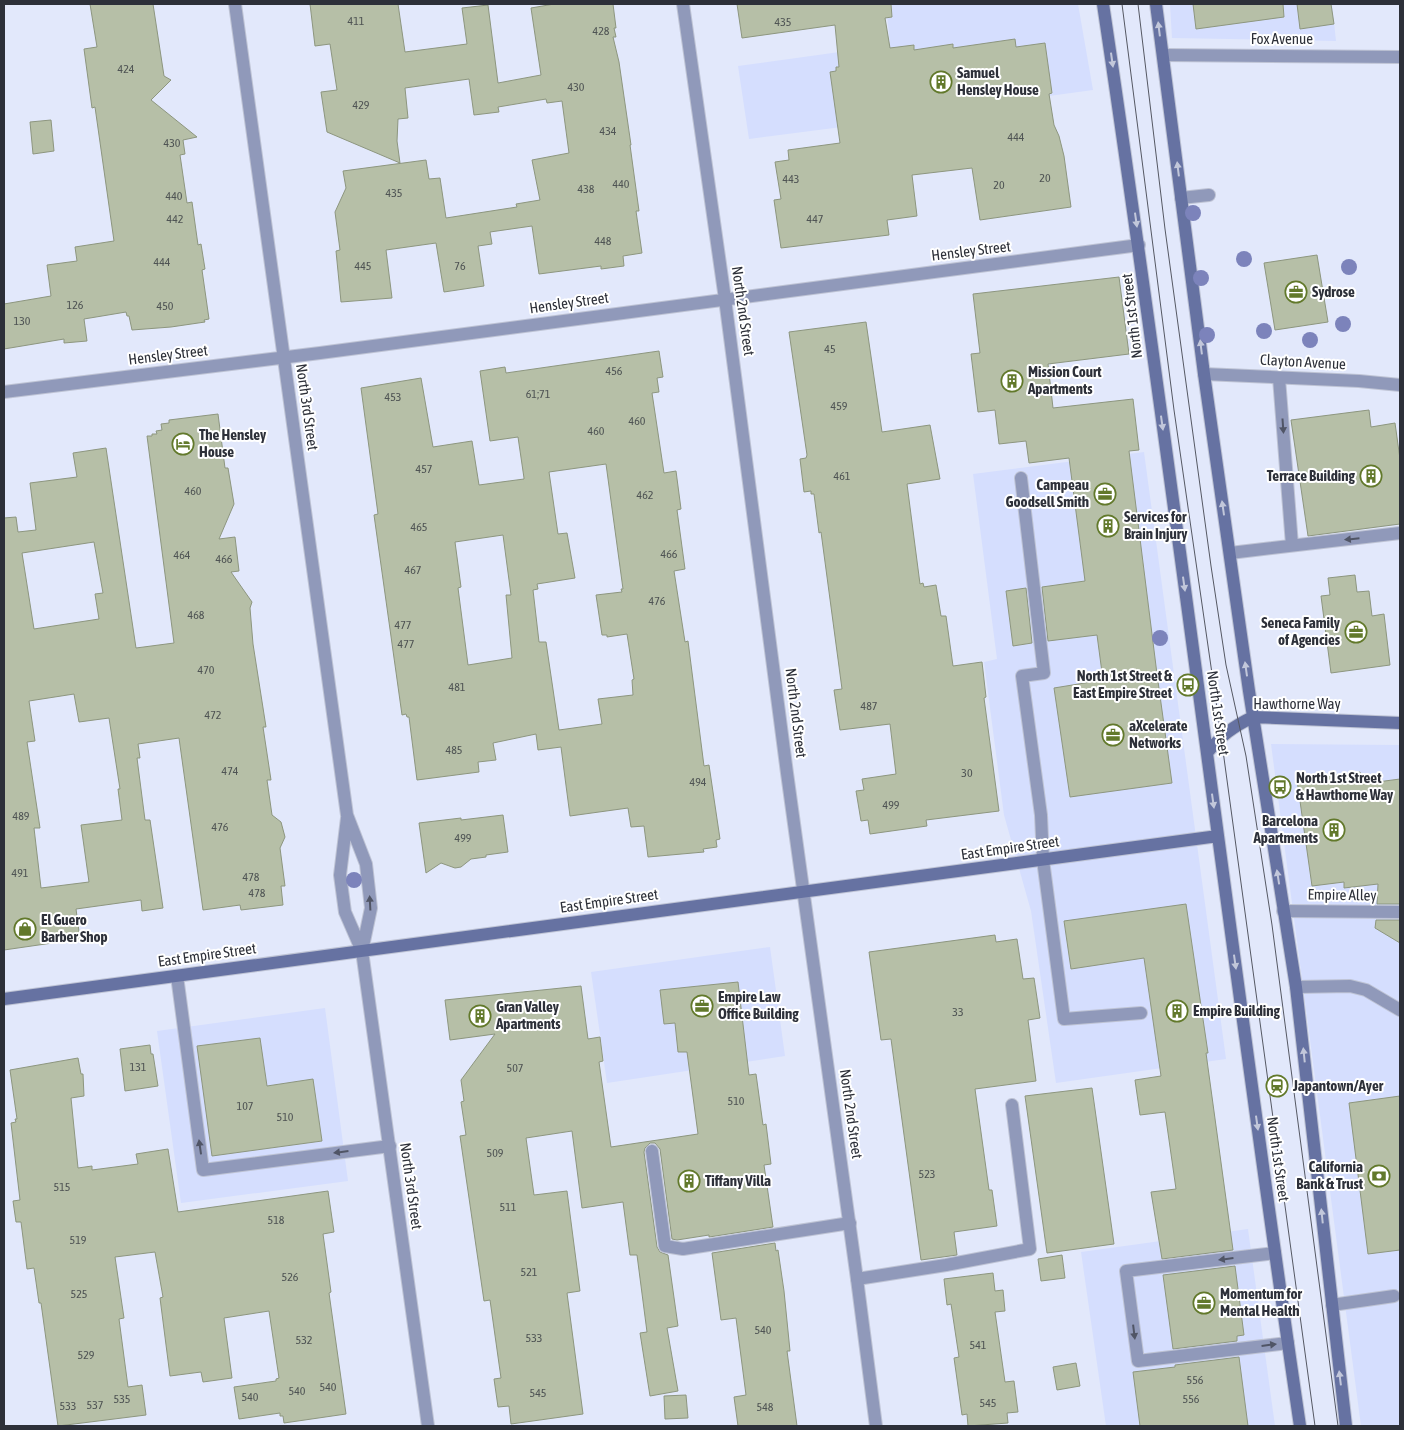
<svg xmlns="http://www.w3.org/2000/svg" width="1404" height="1430" font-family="'Asap Condensed',sans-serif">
<rect width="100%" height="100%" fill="#e2e8fb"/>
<path fill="#d5defe" d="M 886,4 L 1078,4 L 1093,90 L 904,116 L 904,119 L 749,139 L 738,66 L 890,45 Z
M 1170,4 L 1332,4 L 1336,41 L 1172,38 Z
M 1144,452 L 1226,1059 L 1056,1083 L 1031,911 L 1004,815 L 984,662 L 997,659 L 973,474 Z
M 1271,744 L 1400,745 L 1400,1426 L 1361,1426 Z
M 770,947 L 785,1056 L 607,1083 L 591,972 Z
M 325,1008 L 348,1181 L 181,1203 L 157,1031 Z
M 1248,1229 L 1275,1426 L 1106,1426 L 1081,1252 Z"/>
<path fill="#b6bfa7" stroke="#8d967f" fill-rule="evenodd" d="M 90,4 L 153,4 L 164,76 L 171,80 L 151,100 L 197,137 L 183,140 L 185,154 L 180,155 L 187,203 L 192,202 L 198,245 L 201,244 L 205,269 L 202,270 L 209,319 L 204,320 L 205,322 L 171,327 L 132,330 L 129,316 L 127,316 L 126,312 L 84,319 L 87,341 L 64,343 L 64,339 L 4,349 L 4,304 L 51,296 L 47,265 L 77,261 L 75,247 L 114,241 L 95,107 L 92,108 L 84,49 L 97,47 Z
M 310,4 L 398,4 L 405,52 L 467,44 L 462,8 L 488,5 L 498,83 L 541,75 L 531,8 L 554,4 L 613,4 L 616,28 L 614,28 L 616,37 L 613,37 L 619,62 L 631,145 L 630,145 L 639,211 L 636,211 L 642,253 L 623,256 L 624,266 L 601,269 L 601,266 L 539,274 L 532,226 L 490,232 L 492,244 L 478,246 L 484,286 L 444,292 L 436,243 L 386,250 L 392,298 L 341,302 L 336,251 L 340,250 L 335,212 L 346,188 L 343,171 L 426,160 L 429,179 L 440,178 L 446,218 L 517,207 L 516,204 L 540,200 L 532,160 L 569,153 L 562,101 L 547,103 L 546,99 L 498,107 L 499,112 L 474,115 L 469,79 L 405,88 L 408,118 L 398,119 L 397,141 L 400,163 L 327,132 L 321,92 L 337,90 L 330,44 L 315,46 Z
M 737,4 L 891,4 L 892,17 L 885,18 L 890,48 L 914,45 L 914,50 L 953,44 L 953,48 L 1015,39 L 1016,47 L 1045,43 L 1052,93 L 1049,94 L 1054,125 L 1059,136 L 1064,156 L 1071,207 L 980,220 L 972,168 L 912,175 L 917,216 L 887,220 L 889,235 L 781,248 L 774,200 L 781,199 L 775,162 L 789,160 L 788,150 L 840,143 L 830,72 L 836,71 L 836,67 L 839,67 L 835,25 L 742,38 Z
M 1193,4 L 1283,4 L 1284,17 L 1196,29 Z
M 1297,4 L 1331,4 L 1334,24 L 1300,29 Z
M 51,120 L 54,151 L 33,154 L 30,122 Z
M 1317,255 L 1328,322 L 1275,330 L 1264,263 Z
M 1119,277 L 1129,354 L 1048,364 L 1053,408 L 1133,399 L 1139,450 L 1129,451 L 1157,674 L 1172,783 L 1070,797 L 1054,688 L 1103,680 L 1097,635 L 1048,641 L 1042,587 L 1085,581 L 1069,458 L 1029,463 L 1026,441 L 999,444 L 995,410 L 978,412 L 971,354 L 980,353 L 973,294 Z
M 866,322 L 882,432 L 930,425 L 940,479 L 907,484 L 920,584 L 923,583 L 924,587 L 936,585 L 941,616 L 946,616 L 953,666 L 982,662 L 986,697 L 984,698 L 999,811 L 926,820 L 927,826 L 870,834 L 868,820 L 861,821 L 856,791 L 864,790 L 862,779 L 896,774 L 890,724 L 840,730 L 834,690 L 842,689 L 821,532 L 819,533 L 814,494 L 811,494 L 811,491 L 804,492 L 800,459 L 806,458 L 807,455 L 789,332 Z
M 659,351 L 663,377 L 657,378 L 659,392 L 652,393 L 664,473 L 676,471 L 681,509 L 677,510 L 685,569 L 674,571 L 685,642 L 688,641 L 704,766 L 709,765 L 720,839 L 716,840 L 717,847 L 703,849 L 704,852 L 648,857 L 644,826 L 631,827 L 628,808 L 570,816 L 561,747 L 538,750 L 536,734 L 493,743 L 496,760 L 478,762 L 479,772 L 417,780 L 409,717 L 407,717 L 406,714 L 402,715 L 374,515 L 378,514 L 361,388 L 421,378 L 433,447 L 472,441 L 479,485 L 524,479 L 524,478 L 518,437 L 490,441 L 480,371 L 505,367 L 506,373 ZM 606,464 L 623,589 L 621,589 L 622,592 L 596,595 L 602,635 L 607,635 L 607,637 L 627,634 L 634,679 L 632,680 L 633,695 L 598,699 L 602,724 L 559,730 L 546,642 L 539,642 L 533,590 L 538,589 L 537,584 L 575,578 L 567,533 L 558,534 L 549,472 ZM 503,535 L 511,595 L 506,595 L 512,658 L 468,665 L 458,588 L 461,587 L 455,542 Z
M 1369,410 L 1371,427 L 1395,423 L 1400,459 L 1400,524 L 1308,536 L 1291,420 Z
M 218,414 L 225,468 L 228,468 L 234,504 L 219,539 L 235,537 L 239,571 L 231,572 L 252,602 L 250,608 L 253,644 L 266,727 L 263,727 L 271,780 L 267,780 L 272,815 L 281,822 L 285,837 L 280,848 L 285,886 L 281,886 L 283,905 L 241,910 L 240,905 L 203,910 L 179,738 L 138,744 L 140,758 L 137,758 L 145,820 L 150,820 L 163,908 L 142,911 L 141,900 L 76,909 L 80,939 L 4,950 L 4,518 L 16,517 L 18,532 L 36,530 L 30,483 L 77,477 L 73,453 L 106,448 L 136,648 L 174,643 L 147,436 L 152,436 L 152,434 L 157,434 L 156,431 L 162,430 L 161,424 L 169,423 L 169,420 ZM 94,542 L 103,593 L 95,594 L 99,619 L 34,629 L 22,553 ZM 74,694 L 79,722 L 109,718 L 120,789 L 118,789 L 122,820 L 81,825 L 89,882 L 41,888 L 34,828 L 40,828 L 27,742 L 35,741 L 29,701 Z
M 1355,575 L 1357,592 L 1369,591 L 1372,616 L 1384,614 L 1390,665 L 1331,673 L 1321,596 L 1330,595 L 1328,578 Z
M 1026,588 L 1032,643 L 1013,646 L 1006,591 Z
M 1360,772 L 1362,784 L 1400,779 L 1400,904 L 1377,904 L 1378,884 L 1344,888 L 1344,882 L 1312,886 L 1297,780 Z
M 503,815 L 508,852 L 486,855 L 486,857 L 471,859 L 461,867 L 455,868 L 441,863 L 426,873 L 419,823 L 461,818 L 461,820 Z
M 1186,904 L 1208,1053 L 1206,1053 L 1233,1250 L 1162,1259 L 1151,1192 L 1176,1189 L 1165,1112 L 1140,1115 L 1135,1080 L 1161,1076 L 1144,958 L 1071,969 L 1064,921 Z
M 1376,920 L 1400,920 L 1400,943 L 1375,928 Z
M 995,935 L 996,942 L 1017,939 L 1023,979 L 1034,978 L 1040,1018 L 1028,1020 L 1036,1081 L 975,1089 L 989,1190 L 992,1190 L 997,1226 L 954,1232 L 957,1255 L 921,1260 L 891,1039 L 881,1040 L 869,952 Z
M 738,982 L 749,1075 L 756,1074 L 763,1125 L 766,1124 L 771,1164 L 764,1165 L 773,1227 L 709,1237 L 709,1235 L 677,1240 L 672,1239 L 660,1149 L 655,1143 L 650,1143 L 645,1148 L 644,1152 L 657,1247 L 660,1252 L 668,1255 L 678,1326 L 667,1328 L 678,1391 L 650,1396 L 640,1333 L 647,1332 L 637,1255 L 630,1255 L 623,1202 L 582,1208 L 572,1131 L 526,1138 L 534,1195 L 567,1191 L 580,1291 L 567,1293 L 583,1414 L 511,1424 L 509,1406 L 498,1407 L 494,1379 L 501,1378 L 490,1300 L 484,1301 L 460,1136 L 466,1135 L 461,1102 L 464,1101 L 461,1080 L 495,1034 L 450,1040 L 445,1000 L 581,986 L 588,1039 L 600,1037 L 603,1061 L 599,1062 L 611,1147 L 698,1134 L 687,1052 L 678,1052 L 675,1023 L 664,1024 L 660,990 Z
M 260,1038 L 267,1086 L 313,1079 L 322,1141 L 212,1156 L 197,1046 Z
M 150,1045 L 151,1054 L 153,1054 L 158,1086 L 125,1091 L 120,1049 Z
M 78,1058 L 81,1074 L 83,1074 L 84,1096 L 71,1098 L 78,1168 L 92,1166 L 92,1170 L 138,1164 L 136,1154 L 168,1149 L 178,1212 L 328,1191 L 334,1232 L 323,1234 L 331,1292 L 329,1293 L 346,1414 L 284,1423 L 283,1416 L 280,1416 L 280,1413 L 239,1419 L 234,1387 L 276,1381 L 276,1379 L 279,1378 L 269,1311 L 224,1318 L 232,1378 L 203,1382 L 201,1372 L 170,1376 L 160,1298 L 163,1297 L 155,1252 L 115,1257 L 124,1318 L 119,1319 L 128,1387 L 142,1385 L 146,1415 L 58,1426 L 41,1303 L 39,1303 L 34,1268 L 27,1269 L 21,1222 L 16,1222 L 13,1201 L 20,1200 L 11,1123 L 16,1122 L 15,1119 L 17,1119 L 10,1070 Z
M 1092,1088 L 1114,1244 L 1047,1253 L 1025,1096 Z
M 1400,1096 L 1400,1250 L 1368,1254 L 1349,1103 Z
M 775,1243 L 776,1251 L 778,1250 L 784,1291 L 790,1351 L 787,1351 L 797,1426 L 738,1426 L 734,1397 L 746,1395 L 736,1318 L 721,1320 L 712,1253 Z
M 1062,1255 L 1065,1278 L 1041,1281 L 1038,1259 Z
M 1235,1266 L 1244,1335 L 1237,1336 L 1237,1341 L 1173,1349 L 1163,1275 Z
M 993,1273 L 995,1291 L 1003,1290 L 1005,1311 L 995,1312 L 1005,1382 L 1014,1381 L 1018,1412 L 1007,1413 L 1008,1423 L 968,1426 L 967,1414 L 962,1415 L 954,1358 L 959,1357 L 951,1304 L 947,1305 L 944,1279 Z
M 1239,1357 L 1248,1426 L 1140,1426 L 1133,1372 L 1175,1367 L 1175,1365 Z
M 1076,1363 L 1080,1386 L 1057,1390 L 1053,1367 Z
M 686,1395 L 688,1418 L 665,1419 L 664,1396 Z"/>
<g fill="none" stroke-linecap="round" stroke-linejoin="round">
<g stroke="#bec3d4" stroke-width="14">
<path id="lane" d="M 1181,198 L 1209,195
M 1279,378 L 1292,545
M 1021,478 L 1044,673 L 1022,676 L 1041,815 L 1043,860 L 1064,1019 L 1141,1013
M 1230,553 L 1400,533
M 1283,911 L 1400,912
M 177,976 L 203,1170 L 390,1146
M 652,1151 L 665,1246 L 683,1249 L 850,1223
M 1275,1253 L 1126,1271 L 1138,1361 L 1288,1343
M 857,1279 L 946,1265 L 1030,1249 L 1012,1105
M 1332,1305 L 1394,1296"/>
</g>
<g stroke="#bec3d4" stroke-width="14">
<path id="street" d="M 235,4 L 347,815 L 366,864 L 371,908 L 362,951
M 683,4 L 725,299 L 787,773 L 857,1279 L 876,1426
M 1163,55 L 1400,57
M 1204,374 L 1359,381 L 1400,385
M 4,392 L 320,353 L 1139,245
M 347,818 L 340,875 L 345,912 L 362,951 L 428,1426
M 1296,987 L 1350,986 L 1366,990 L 1400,1010"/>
</g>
<g stroke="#bec3d4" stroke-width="14">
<path id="secondary" d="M 1103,4 C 1174,477 1230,953 1300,1426
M 1156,4 L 1204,374 L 1249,691 L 1296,987 L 1346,1426
M 1207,753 C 1221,736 1232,727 1253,717 L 1400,723
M 4,999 L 1218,836"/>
</g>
<use href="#lane" stroke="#9099ba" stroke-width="12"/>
<use href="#street" stroke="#9099ba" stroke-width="12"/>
<use href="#secondary" stroke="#6672a2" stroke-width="12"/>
<path stroke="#555863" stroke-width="1" d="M 1122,4 L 1174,410 L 1221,736 L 1315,1426
M 1138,4 L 1165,229 L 1211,566 L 1226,665 L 1246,756 L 1272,925 L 1338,1426"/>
</g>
<g fill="#7c83bb">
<circle cx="1193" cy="213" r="8"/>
<circle cx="1244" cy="259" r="8"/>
<circle cx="1349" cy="267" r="8"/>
<circle cx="1201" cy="278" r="8"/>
<circle cx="1343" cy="324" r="8"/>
<circle cx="1264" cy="331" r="8"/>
<circle cx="1207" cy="335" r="8"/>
<circle cx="1310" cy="340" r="8"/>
<circle cx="1160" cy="638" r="8"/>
<circle cx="354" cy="880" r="8"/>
</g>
<defs><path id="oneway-solid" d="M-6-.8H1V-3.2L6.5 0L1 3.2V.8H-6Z" transform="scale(1.25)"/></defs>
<g fill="#c2c7da">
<use href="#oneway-solid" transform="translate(1159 29) rotate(-97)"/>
<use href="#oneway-solid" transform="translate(1112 60) rotate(82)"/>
<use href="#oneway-solid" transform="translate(1178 169) rotate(-97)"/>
<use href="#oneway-solid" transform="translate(1136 220) rotate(82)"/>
<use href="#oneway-solid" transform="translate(1201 347) rotate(-97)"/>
<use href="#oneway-solid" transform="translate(1162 423) rotate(82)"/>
<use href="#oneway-solid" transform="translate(1223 508) rotate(-98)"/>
<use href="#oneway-solid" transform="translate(1184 584) rotate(82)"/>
<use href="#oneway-solid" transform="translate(1246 669) rotate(-98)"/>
<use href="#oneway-solid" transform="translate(1213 801) rotate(82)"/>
<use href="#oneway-solid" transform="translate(1278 877) rotate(-99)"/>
<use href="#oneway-solid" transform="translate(1235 962) rotate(82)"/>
<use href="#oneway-solid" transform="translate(1304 1055) rotate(-96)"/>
<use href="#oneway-solid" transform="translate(1257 1123) rotate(82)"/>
<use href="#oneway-solid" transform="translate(1322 1216) rotate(-96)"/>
<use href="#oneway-solid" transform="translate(1340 1378) rotate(-97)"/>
</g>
<g fill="#505566">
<use href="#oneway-solid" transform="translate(1283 426) rotate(86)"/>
<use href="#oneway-solid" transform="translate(1352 539) rotate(174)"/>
<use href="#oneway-solid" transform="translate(370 903) rotate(-93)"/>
<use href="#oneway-solid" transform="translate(200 1147) rotate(-98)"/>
<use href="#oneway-solid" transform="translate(341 1152) rotate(173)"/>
<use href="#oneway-solid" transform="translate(1226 1259) rotate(173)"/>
<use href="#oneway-solid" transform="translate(1134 1332) rotate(83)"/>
<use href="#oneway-solid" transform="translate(1269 1345) rotate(-7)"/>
</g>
<defs>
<g id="building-ring" transform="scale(1.125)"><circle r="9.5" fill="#fff" stroke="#62792b" stroke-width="1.5"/><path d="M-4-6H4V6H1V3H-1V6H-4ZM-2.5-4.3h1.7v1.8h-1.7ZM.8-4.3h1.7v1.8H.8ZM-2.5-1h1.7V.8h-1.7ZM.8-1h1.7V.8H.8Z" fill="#62792b"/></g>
<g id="office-ring" transform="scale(1.125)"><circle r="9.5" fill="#fff" stroke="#62792b" stroke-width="1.5"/><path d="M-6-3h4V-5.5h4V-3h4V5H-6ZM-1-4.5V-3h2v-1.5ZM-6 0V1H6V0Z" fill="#62792b"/></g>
<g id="hotel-ring" transform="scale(1.125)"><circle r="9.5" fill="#fff" stroke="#62792b" stroke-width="1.5"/><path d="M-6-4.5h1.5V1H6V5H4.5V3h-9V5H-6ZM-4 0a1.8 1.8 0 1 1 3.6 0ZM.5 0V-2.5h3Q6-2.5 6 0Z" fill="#62792b"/></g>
<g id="bus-ring" transform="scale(1.125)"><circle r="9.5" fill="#fff" stroke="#62792b" stroke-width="1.5"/><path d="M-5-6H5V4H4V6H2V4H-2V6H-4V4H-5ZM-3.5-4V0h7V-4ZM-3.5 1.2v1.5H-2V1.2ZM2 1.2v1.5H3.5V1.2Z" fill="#62792b"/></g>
<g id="shop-ring" transform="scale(1.125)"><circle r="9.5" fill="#fff" stroke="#62792b" stroke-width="1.5"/><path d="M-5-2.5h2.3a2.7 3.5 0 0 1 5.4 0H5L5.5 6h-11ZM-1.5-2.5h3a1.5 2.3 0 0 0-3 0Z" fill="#62792b"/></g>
<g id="station-ring" transform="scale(1.125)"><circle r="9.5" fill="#fff" stroke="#62792b" stroke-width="1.5"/><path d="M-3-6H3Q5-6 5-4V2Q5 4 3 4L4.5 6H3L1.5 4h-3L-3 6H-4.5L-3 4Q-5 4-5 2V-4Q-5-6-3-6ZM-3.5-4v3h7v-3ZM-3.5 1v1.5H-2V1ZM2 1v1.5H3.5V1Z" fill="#62792b"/></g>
<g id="bank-ring" transform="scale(1.125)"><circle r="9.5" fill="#fff" stroke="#62792b" stroke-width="1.5"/><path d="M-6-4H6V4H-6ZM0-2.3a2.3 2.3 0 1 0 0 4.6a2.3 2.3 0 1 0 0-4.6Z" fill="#62792b"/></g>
</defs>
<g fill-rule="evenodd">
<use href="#building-ring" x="941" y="82"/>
<use href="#office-ring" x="1296" y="292"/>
<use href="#building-ring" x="1012" y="381"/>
<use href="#hotel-ring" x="183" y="444"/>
<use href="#building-ring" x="1371" y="476"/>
<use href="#office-ring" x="1105" y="494"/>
<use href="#building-ring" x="1108" y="526"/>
<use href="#office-ring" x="1356" y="632"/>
<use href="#bus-ring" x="1188" y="685"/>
<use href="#office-ring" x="1113" y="735"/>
<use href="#bus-ring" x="1280" y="787"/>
<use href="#building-ring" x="1334" y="830"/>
<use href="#shop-ring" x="25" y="929"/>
<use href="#office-ring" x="702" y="1006"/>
<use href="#building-ring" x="1177" y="1011"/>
<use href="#building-ring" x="480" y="1016"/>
<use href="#station-ring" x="1277" y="1086"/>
<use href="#bank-ring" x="1379" y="1176"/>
<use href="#building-ring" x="689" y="1181"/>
<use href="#office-ring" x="1204" y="1303"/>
</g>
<g text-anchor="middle" stroke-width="4" stroke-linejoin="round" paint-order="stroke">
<g font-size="12" fill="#4f5454">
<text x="356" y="25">411</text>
<text x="783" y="26">435</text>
<text x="601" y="35">428</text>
<text x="126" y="73">424</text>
<text x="576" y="91">430</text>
<text x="361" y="109">429</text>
<text x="608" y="135">434</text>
<text x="1016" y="141">444</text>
<text x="172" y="147">430</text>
<text x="1045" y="182">20</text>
<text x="791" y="183">443</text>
<text x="621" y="188">440</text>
<text x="999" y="189">20</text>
<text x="586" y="193">438</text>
<text x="394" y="197">435</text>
<text x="174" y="200">440</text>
<text x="175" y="223">442</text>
<text x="815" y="223">447</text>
<text x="603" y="245">448</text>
<text x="162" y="266">444</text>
<text x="363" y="270">445</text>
<text x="460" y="270">76</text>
<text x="75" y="309">126</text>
<text x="165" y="310">450</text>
<text x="22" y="325">130</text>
<text x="830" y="353">45</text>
<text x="614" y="375">456</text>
<text x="538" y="398">61;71</text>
<text x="393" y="401">453</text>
<text x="839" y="410">459</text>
<text x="637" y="425">460</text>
<text x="596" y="435">460</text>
<text x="424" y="473">457</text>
<text x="842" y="480">461</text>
<text x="193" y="495">460</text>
<text x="645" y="499">462</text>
<text x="419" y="531">465</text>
<text x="669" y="558">466</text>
<text x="182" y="559">464</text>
<text x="224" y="563">466</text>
<text x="413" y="574">467</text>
<text x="657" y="605">476</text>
<text x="196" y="619">468</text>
<text x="403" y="629">477</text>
<text x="406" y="648">477</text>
<text x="206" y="674">470</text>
<text x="457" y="691">481</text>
<text x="869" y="710">487</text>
<text x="213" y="719">472</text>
<text x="454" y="754">485</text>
<text x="230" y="775">474</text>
<text x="967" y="777">30</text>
<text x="698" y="786">494</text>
<text x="891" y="809">499</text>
<text x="21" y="820">489</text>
<text x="220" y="831">476</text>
<text x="463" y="842">499</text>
<text x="20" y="877">491</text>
<text x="251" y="881">478</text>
<text x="257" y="897">478</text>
<text x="958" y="1016">33</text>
<text x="138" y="1071">131</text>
<text x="515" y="1072">507</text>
<text x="736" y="1105">510</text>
<text x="245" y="1110">107</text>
<text x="285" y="1121">510</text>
<text x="495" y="1157">509</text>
<text x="927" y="1178">523</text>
<text x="62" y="1191">515</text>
<text x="508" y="1211">511</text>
<text x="276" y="1224">518</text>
<text x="78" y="1244">519</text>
<text x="529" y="1276">521</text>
<text x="290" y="1281">526</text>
<text x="79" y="1298">525</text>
<text x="763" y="1334">540</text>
<text x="534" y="1342">533</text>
<text x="304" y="1344">532</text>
<text x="978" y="1349">541</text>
<text x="86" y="1359">529</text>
<text x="1195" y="1384">556</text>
<text x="328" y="1391">540</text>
<text x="297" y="1395">540</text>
<text x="538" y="1397">545</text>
<text x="250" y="1401">540</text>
<text x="122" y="1403">535</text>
<text x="1191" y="1403">556</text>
<text x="988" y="1407">545</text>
<text x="95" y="1409">537</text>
<text x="68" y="1410">533</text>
<text x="765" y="1411">548</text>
</g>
<g font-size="15" fill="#2d3039" stroke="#fff">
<text x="1282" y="44">Fox Avenue</text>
<text transform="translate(971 251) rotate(-7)" y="5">Hensley Street</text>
<text transform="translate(569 303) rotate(-8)" y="5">Hensley Street</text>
<text transform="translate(743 311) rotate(82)" y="5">North 2nd Street</text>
<text transform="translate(1132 316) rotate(-97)" y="5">North 1st Street</text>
<text transform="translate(168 355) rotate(-7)" y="5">Hensley Street</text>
<text transform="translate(1303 362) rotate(3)" y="5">Clayton Avenue</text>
<text transform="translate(307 407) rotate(82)" y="5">North 3rd Street</text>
<text x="1297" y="709">Hawthorne Way</text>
<text transform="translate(796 713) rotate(83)" y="5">North 2nd Street</text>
<text transform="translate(1218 713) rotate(82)" y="5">North 1st Street</text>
<text transform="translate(1010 848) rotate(-8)" y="5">East Empire Street</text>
<text transform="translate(1342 895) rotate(1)" y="5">Empire Alley</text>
<text transform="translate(609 901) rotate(-8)" y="5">East Empire Street</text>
<text transform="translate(207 955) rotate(-8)" y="5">East Empire Street</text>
<text transform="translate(851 1114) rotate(82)" y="5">North 2nd Street</text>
<text transform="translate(1278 1159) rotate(82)" y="5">North 1st Street</text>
<text transform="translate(411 1186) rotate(82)" y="5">North 3rd Street</text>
</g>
<g font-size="15" font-weight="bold" fill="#2d3039" stroke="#fff" text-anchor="start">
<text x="957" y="78">Samuel<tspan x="957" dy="17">Hensley House</tspan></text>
<text x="1312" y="297">Sydrose</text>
<text x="1028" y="377">Mission Court<tspan x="1028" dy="17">Apartments</tspan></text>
<text x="199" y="440">The Hensley<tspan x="199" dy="17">House</tspan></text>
<text x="1355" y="481" text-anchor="end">Terrace Building</text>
<text x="1089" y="490" text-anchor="end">Campeau<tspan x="1089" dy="17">Goodsell Smith</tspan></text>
<text x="1124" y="522">Services for<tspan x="1124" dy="17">Brain Injury</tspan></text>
<text x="1340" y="628" text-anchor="end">Seneca Family<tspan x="1340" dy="17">of Agencies</tspan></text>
<text x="1172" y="681" text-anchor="end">North 1st Street &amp;<tspan x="1172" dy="17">East Empire Street</tspan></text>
<text x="1129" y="731">aXcelerate<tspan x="1129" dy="17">Networks</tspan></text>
<text x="1296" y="783">North 1st Street<tspan x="1296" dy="17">&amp; Hawthorne Way</tspan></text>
<text x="1318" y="826" text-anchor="end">Barcelona<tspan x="1318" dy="17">Apartments</tspan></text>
<text x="41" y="925">El Guero<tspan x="41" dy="17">Barber Shop</tspan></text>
<text x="718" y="1002">Empire Law<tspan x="718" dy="17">Office Building</tspan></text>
<text x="496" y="1012">Gran Valley<tspan x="496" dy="17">Apartments</tspan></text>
<text x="1193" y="1016">Empire Building</text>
<text x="1293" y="1091">Japantown/Ayer</text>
<text x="1363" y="1172" text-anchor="end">California<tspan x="1363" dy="17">Bank &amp; Trust</tspan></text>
<text x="705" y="1186">Tiffany Villa</text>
<text x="1220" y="1299">Momentum for<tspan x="1220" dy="17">Mental Health</tspan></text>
</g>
</g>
<rect width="1404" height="1430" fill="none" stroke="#2d3039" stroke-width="10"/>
</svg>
